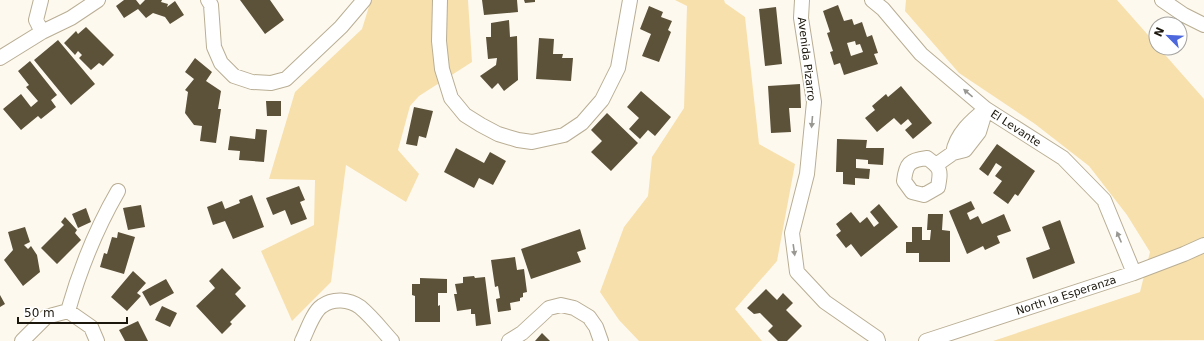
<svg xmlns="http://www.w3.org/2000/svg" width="1204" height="341" font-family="'DejaVu Sans',sans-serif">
<rect width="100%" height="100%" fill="#fef9ef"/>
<path fill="#f7e0ac" d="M 371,0 L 468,0 L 472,62 L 419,96 L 410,106 L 398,150 L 419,174 L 406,202 L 346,165 L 331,282 L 292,321 L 261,251 L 314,225 L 315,180 L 269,179 L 295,92 L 362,29 Z
M 675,0 L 724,0 L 725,3 L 745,17 L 759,144 L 795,164 L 777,261 L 735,309 L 762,341 L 639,341 L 619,320 L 600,292 L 624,227 L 648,196 L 652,157 L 684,108 L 687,6 Z
M 906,0 L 1117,0 L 1156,44 L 1156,48 L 1159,48 L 1204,99 L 1204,340 L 993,341 L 1140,292 L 1150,252 L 1127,215 L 1089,166 L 1035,124 L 959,73 L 905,11 Z"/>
<path fill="#5c523a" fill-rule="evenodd" d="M 124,0 L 136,0 L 140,5 L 145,0 L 162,0 L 161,2 L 168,4 L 167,7 L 175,1 L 184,15 L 170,24 L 165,17 L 153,13 L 146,18 L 138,9 L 124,18 L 116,6 Z
M 240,0 L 270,0 L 284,20 L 265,34 Z
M 482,0 L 517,0 L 518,12 L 484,15 Z
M 524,0 L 535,0 L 535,2 L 525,3 Z
M 838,5 L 844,21 L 852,19 L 854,25 L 862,22 L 867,37 L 872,35 L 878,53 L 874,54 L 878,64 L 844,75 L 840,63 L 834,65 L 830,52 L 833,51 L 827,33 L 830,32 L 823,11 ZM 855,41 L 856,45 L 860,44 L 863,52 L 851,56 L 847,43 Z
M 649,6 L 663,12 L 661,17 L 672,21 L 668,30 L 671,32 L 659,62 L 642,56 L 651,34 L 640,29 Z
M 776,7 L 782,64 L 765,66 L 759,9 Z
M 509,20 L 510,37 L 517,36 L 518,80 L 504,91 L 498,83 L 492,89 L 480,76 L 496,65 L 497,58 L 488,59 L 486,37 L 491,37 L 491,23 Z
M 86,27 L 114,55 L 103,66 L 99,63 L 91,70 L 79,58 L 82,55 L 78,51 L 75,55 L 64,43 L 76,31 L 78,34 Z
M 539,38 L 554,39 L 553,54 L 563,54 L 562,58 L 573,58 L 571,81 L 536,79 Z
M 58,40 L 95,84 L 71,105 L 34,60 Z
M 195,58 L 212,72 L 206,81 L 221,91 L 218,109 L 221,109 L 216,143 L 200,141 L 202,126 L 194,125 L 185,113 L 188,92 L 185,90 L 194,79 L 185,72 Z
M 30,61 L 57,95 L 51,100 L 56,107 L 41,119 L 38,116 L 21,130 L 3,109 L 21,94 L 31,107 L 38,101 L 26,87 L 29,85 L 18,71 Z
M 800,84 L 801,108 L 789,108 L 791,132 L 771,133 L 768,86 Z
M 901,86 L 932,123 L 913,139 L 905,130 L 912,124 L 908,119 L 901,125 L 894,118 L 877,132 L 865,118 L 875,110 L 872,106 L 886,94 L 888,97 Z
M 641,91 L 671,117 L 655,136 L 648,130 L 640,139 L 629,129 L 639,118 L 627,107 Z
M 266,101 L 281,101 L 281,116 L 267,116 Z
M 414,107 L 433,111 L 426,138 L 419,136 L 417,146 L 406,144 Z
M 607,113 L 638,143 L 611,171 L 591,152 L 602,141 L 591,130 Z
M 256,129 L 267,130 L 264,162 L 239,160 L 240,151 L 228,150 L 230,136 L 255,139 Z
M 837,139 L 867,140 L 866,148 L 884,148 L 883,165 L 868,164 L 868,160 L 856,159 L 856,168 L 870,169 L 869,179 L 855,178 L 855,185 L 843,184 L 843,172 L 836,172 Z
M 997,144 L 1035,171 L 1018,196 L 1015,194 L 1008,204 L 993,193 L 1002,181 L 995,176 L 1002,167 L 996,163 L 988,176 L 979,169 Z
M 456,148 L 484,163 L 490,152 L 506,161 L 493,185 L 479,178 L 474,188 L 444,172 Z
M 299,186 L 305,200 L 300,202 L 307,219 L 291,225 L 285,210 L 273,215 L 266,198 Z
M 252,195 L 264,227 L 233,239 L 225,221 L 213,225 L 207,207 L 222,201 L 225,209 L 240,203 L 239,200 Z
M 971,201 L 975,209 L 967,213 L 970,220 L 978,216 L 982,224 L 1004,214 L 1011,231 L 997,236 L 1000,243 L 985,250 L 983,246 L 967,254 L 949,211 Z
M 879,204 L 898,227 L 861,257 L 851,244 L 846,248 L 836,235 L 841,231 L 836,224 L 851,212 L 860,223 L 867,217 L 874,227 L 879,223 L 870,212 Z
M 141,205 L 145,227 L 128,230 L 123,208 Z
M 86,208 L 91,222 L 78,228 L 72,214 Z
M 928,214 L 943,214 L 942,230 L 950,231 L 950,262 L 919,262 L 919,253 L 906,253 L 906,242 L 912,242 L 912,227 L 922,227 L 922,240 L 930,240 L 931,230 L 927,230 Z
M 65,217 L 77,230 L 75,233 L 81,240 L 57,264 L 41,248 L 64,225 L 61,222 Z
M 1060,220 L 1075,263 L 1033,279 L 1026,258 L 1050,249 L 1042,227 Z
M 25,227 L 30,242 L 24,245 L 28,249 L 31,246 L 37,255 L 40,272 L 23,286 L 4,260 L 13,250 L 8,232 Z
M 580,229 L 586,249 L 577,252 L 581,262 L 531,279 L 521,249 Z
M 118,232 L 135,237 L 124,274 L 100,267 L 104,253 L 107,254 L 112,237 L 117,238 Z
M 515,257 L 517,270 L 524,269 L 527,292 L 523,293 L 523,297 L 520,298 L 520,301 L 510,303 L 511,310 L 498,312 L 496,299 L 500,298 L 498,286 L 495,287 L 491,260 Z
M 222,268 L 241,288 L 235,294 L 246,306 L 230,322 L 232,324 L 222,334 L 196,306 L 215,288 L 209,281 Z
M 133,271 L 146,283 L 137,293 L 141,296 L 127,311 L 111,297 Z
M 474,276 L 475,278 L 485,277 L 491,324 L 476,326 L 475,314 L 471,314 L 471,309 L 457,311 L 454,294 L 457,294 L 455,284 L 463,283 L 463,277 Z
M 420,278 L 447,279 L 447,293 L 438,293 L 438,306 L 440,305 L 440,322 L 415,322 L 415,296 L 412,295 L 412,284 L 420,284 Z
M 166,279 L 174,293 L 150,306 L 142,292 Z
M 766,289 L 777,300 L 783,293 L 793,303 L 786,310 L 802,326 L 787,341 L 778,341 L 768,331 L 773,326 L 760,313 L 754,314 L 747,308 Z
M 0,295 L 5,304 L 0,307 Z
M 162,306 L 177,313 L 170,327 L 155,320 Z
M 138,321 L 148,341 L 125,341 L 119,330 Z
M 542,333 L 550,341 L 535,341 Z"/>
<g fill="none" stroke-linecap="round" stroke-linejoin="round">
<g stroke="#b9ae94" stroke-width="16">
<path id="minor" d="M 208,0 L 211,5 L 214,47 L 221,63 L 234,76 L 252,82 L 271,83 L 286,79 L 341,27 L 364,0
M 440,0 L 439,41 L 442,69 L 451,98 L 465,115 L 481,125 L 498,134 L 518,140 L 532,142 L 564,135 L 582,123 L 602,100 L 618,68 L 630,0
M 802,0 L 801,18 L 814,102 L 807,174 L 792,233 L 797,272 L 825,302 L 877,338 L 878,341
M 872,0 L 883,9 L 921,54 L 986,109 L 1063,158 L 1104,200 L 1134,273
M 1162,0 L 1184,15 L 1204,25
M 42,32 L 71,18 L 98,0
M 0,58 L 42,32 L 36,20 L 41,0
M 953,153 C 956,134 972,120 986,109
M 927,158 C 941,168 941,170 938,187 L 924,195 L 912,192 L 904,181 C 906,164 909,160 927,158 Z
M 936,165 L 953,153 L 965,150 L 979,132 L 986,109
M 68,311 C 80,269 96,229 118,191
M 22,341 L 46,317 L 68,311 L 91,327 L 97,341
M 302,341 C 307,331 313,312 322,306 C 333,298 349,299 360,307 C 372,317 382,330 392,341
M 509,341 L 522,333 L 549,308 L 561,305 L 574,308 L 589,317 L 596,327 L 601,341
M 926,341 L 1134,273 L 1184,254 L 1204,245"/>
</g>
<use href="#minor" stroke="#fff" stroke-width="14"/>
</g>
<defs><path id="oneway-solid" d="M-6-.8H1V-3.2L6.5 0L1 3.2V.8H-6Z"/></defs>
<g fill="#989792">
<use href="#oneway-solid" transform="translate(968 93) rotate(-140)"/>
<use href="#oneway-solid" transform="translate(812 122) rotate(95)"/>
<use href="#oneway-solid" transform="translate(1119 237) rotate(-113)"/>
<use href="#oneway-solid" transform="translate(794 250) rotate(82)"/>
</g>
<g text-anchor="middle" stroke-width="4" stroke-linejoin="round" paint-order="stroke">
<g font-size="11" fill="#1b170d" stroke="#fff">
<text transform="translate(807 59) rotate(83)" y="4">Avenida Pizarro</text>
<text transform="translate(1016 128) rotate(33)" y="4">El Levante</text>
<text transform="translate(1066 295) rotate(-18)" y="4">North la Esperanza</text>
</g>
</g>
<g transform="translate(1168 36) rotate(294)"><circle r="19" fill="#ffffff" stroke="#a4a29e"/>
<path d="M0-3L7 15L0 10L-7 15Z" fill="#4c68dc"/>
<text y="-6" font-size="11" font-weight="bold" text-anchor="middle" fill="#1b170d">N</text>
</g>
<path d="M18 317v6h109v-6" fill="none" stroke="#1b170d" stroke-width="2"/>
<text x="24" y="317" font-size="12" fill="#1b170d" stroke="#ffffff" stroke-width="3" paint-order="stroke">50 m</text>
</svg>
